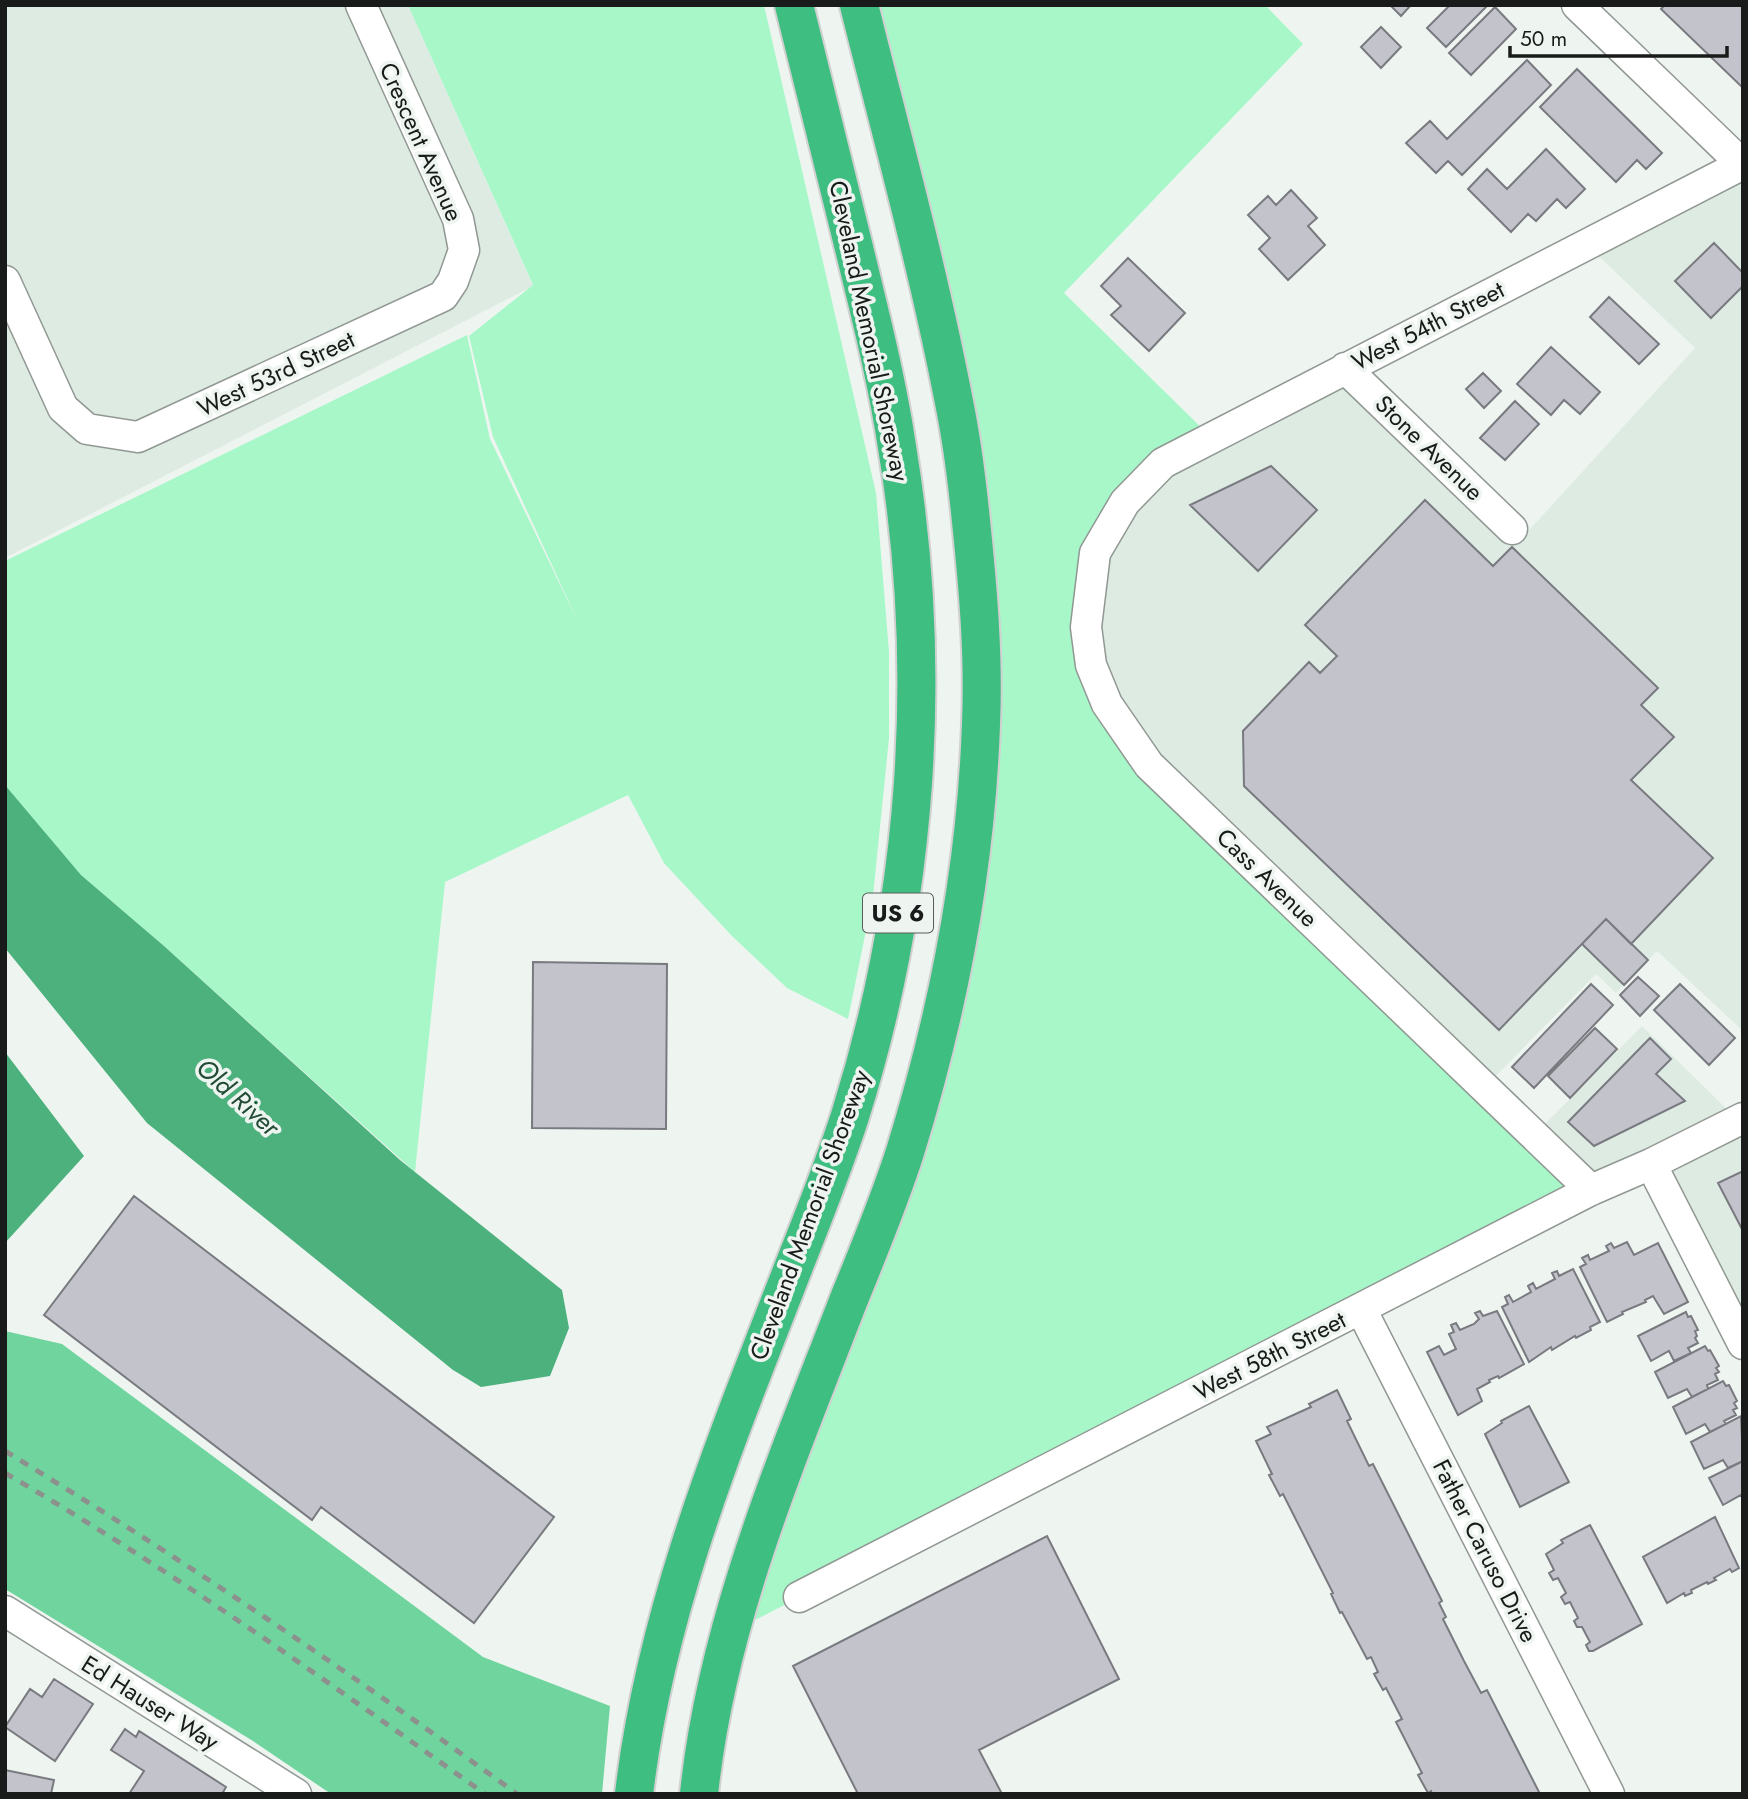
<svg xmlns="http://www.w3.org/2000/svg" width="1748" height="1799" font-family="Jost,sans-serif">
<rect width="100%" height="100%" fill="#eef5f0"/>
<path fill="#ddebe2" d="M 5,5 L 408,5 L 533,286 L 5,558 Z
M 1743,165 L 1743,1031 L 1657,951 L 1616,993 L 1596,974 L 1484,1088 L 1149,765 L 1086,627 L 1125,502 L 1345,368 L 1522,538 L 1695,348 L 1586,244 Z
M 1642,1026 L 1738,1120 L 1743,1118 L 1743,1344 L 1651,1165 L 1591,1190 L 1534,1135 Z"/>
<path fill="#a7f7c9" d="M 408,5 L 764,5 L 876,493 L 889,652 L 889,738 L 873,896 L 848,1019 L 787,988 L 732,936 L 664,863 L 628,795 L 445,882 L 415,1172 L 164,946 L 81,875 L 5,785 L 5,561 L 467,335 L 490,439 L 580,626 L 493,437 L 469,336 L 533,285 Z
M 859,5 L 1265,5 L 1303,44 L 1064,293 L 1212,438 L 1125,502 L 1086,627 L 1107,704 L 1591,1190 L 728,1634 L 935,1049 L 979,615 Z"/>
<path fill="#70d49e" d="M 5,1331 L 62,1344 L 483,1657 L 610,1706 L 602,1794 L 331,1794 L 253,1741 L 5,1589 Z"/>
<path fill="#4cb17d" d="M 5,785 L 81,875 L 164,946 L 400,1160 L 562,1290 L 569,1328 L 550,1376 L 481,1387 L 453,1370 L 147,1123 L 5,948 Z
M 5,1052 L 84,1156 L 5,1243 Z"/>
<path fill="#c3c4cb" stroke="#797a80" stroke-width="2" d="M 1390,5 L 1411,5 L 1401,16 Z
M 1450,5 L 1488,5 L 1446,47 L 1427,28 Z
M 1665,5 L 1740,5 L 1743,8 L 1743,88 L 1661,9 Z
M 1495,7 L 1516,29 L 1471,75 L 1449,53 Z
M 1381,27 L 1401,47 L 1381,68 L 1361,47 Z
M 1527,60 L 1551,85 L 1462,175 L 1448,161 L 1436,173 L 1406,143 L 1430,121 L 1447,139 Z
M 1577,69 L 1662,153 L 1646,169 L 1637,160 L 1616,182 L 1540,107 Z
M 1546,149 L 1585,189 L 1566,208 L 1557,199 L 1536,221 L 1528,214 L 1511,232 L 1468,189 L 1487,169 L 1507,189 Z
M 1291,190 L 1317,218 L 1308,226 L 1325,245 L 1288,280 L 1259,249 L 1270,238 L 1248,215 L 1268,196 L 1276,205 Z
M 1714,243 L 1743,273 L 1743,286 L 1711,318 L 1675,281 Z
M 1128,258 L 1185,313 L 1149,351 L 1111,315 L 1121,306 L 1101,286 Z
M 1609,297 L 1659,344 L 1639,364 L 1590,317 Z
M 1551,347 L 1600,392 L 1580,414 L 1564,400 L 1551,415 L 1517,384 Z
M 1483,373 L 1501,391 L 1484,408 L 1466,389 Z
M 1515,401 L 1539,424 L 1505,460 L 1480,438 Z
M 1271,466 L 1317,510 L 1258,571 L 1190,505 Z
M 1425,500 L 1493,566 L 1512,547 L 1658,688 L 1641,705 L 1674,737 L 1631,780 L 1713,858 L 1631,944 L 1606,919 L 1499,1030 L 1244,786 L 1243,731 L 1309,662 L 1320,673 L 1337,656 L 1305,625 Z
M 1606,919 L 1648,960 L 1624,985 L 1582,944 Z
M 533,962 L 667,964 L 666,1129 L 532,1128 Z
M 1638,977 L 1659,996 L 1640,1016 L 1620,995 Z
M 1591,984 L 1613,1005 L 1534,1088 L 1512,1067 Z
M 1680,984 L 1735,1038 L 1709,1065 L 1654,1010 Z
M 1595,1028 L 1617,1049 L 1570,1098 L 1548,1076 Z
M 1650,1038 L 1671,1059 L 1656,1074 L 1685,1101 L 1594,1146 L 1568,1122 Z
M 1743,1171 L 1743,1231 L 1718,1183 Z
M 134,1196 L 554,1517 L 474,1623 L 321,1507 L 312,1520 L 44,1315 Z
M 1627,1242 L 1634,1255 L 1658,1243 L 1688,1302 L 1664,1314 L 1653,1296 L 1645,1300 L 1646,1302 L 1622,1312 L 1623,1314 L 1607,1322 L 1580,1267 L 1586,1264 L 1582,1258 L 1588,1255 L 1590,1260 L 1609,1251 L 1606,1246 L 1611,1243 L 1614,1248 Z
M 1573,1269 L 1600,1322 L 1590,1327 L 1591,1330 L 1576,1338 L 1575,1336 L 1552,1350 L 1551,1347 L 1529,1362 L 1502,1307 L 1508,1304 L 1505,1297 L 1509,1295 L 1513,1302 L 1531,1292 L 1528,1286 L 1533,1283 L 1536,1289 L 1555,1279 L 1552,1273 L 1557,1271 L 1559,1276 Z
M 1480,1311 L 1483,1316 L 1497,1311 L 1524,1364 L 1499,1378 L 1498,1376 L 1489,1380 L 1490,1382 L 1477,1389 L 1482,1401 L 1458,1415 L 1427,1352 L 1439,1346 L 1444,1355 L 1456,1349 L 1449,1334 L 1454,1332 L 1451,1325 L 1456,1323 L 1460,1330 L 1474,1324 L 1479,1319 L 1475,1313 Z
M 1686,1312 L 1688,1317 L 1691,1316 L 1698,1330 L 1695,1331 L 1697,1336 L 1695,1338 L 1698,1343 L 1688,1348 L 1691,1353 L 1674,1361 L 1669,1351 L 1651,1361 L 1638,1336 Z
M 1705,1346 L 1708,1351 L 1710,1350 L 1719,1366 L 1716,1368 L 1719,1372 L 1715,1374 L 1718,1380 L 1707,1385 L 1708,1389 L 1692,1397 L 1687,1389 L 1668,1398 L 1655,1372 Z
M 1723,1381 L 1726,1386 L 1729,1385 L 1737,1401 L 1734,1403 L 1737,1408 L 1733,1410 L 1736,1415 L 1724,1421 L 1726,1424 L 1710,1432 L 1705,1424 L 1686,1434 L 1673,1407 Z
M 1337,1390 L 1351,1419 L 1347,1421 L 1369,1466 L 1373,1464 L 1442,1601 L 1439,1603 L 1446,1617 L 1443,1619 L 1464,1661 L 1481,1693 L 1487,1690 L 1540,1794 L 1432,1794 L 1431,1791 L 1428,1793 L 1418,1775 L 1422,1773 L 1396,1722 L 1402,1719 L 1386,1688 L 1383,1690 L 1374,1674 L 1378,1672 L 1371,1657 L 1367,1659 L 1342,1612 L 1340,1613 L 1331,1594 L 1333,1593 L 1283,1494 L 1280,1496 L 1269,1475 L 1272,1474 L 1256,1441 L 1271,1434 L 1267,1427 L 1311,1407 L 1309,1404 Z
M 1529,1406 L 1569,1482 L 1520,1507 L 1485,1434 L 1502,1423 L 1501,1421 Z
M 1741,1416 L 1743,1461 L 1728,1468 L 1723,1460 L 1704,1469 L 1691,1442 Z
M 1743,1461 L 1743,1499 L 1741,1495 L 1723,1505 L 1709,1478 Z
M 1715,1517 L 1739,1568 L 1732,1572 L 1730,1569 L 1714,1578 L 1716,1580 L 1708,1584 L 1707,1582 L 1691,1590 L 1692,1593 L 1685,1596 L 1684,1593 L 1667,1603 L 1643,1557 Z
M 1590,1525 L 1642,1624 L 1593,1651 L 1589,1651 L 1586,1645 L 1590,1642 L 1582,1627 L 1577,1627 L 1574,1621 L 1578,1618 L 1570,1602 L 1565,1604 L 1561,1597 L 1566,1593 L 1558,1578 L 1553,1580 L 1549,1573 L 1554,1570 L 1546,1554 L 1563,1543 L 1561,1540 Z
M 1047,1536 L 1119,1679 L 979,1750 L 1002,1794 L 858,1794 L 793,1666 Z
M 54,1679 L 93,1704 L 55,1761 L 5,1727 L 30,1689 L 42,1697 Z
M 125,1729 L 136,1737 L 139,1731 L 226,1787 L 222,1794 L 129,1794 L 144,1771 L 111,1750 Z
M 5,1770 L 54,1780 L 51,1794 L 5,1794 Z"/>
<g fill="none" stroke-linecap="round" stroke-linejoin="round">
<g stroke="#919893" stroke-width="33">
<path id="minor" d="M 1577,5 L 1743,165
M 5,281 L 63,408 L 87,429 L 138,437 L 443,296 L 453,281 L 464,250 L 458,219 L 361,5
M 1345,368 L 1512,529
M 1651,1164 L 1743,1344
M 1591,1190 L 1149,765 L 1107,704 L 1091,665 L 1086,627 L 1095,553 L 1125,502 L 1163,463 L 1743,164
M 1361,1309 L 1609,1794
M 799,1597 L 1591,1190 L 1651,1164 L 1743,1118
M 5,1611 L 296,1794"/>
</g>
<g stroke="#d1d1d1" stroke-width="42">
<path id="motorway" d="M 634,1794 C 655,1616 720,1455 785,1289 C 807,1232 831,1175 850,1116 C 918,900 934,670 897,447 C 887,380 870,314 854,248 C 834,167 814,86 794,5
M 699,1794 C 717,1621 787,1460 849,1299 C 869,1250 889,1202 905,1152 C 948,1013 976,870 981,724 C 984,657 978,588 971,521 C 967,481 962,441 954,402 C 928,268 892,137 859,5"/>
</g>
<use href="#minor" stroke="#fff" stroke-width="30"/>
<use href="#motorway" stroke="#3fbe81" stroke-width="38"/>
<path stroke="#8c918e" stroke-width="5" stroke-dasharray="9 9" stroke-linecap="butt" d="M 5,1451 C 181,1558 351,1673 517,1794
M 5,1473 C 172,1570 328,1682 485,1794"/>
</g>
<g text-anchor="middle" stroke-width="7" stroke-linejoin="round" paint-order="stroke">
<rect fill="#eef5f0" stroke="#585c5a" stroke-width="2" x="863" y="893.5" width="70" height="39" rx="5"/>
<g font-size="23" font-weight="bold" fill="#181b19">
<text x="898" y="921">US 6</text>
</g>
<g font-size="24" fill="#181b19" stroke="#eef5f0">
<text transform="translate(421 142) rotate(66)" y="8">Crescent Avenue</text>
<text transform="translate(1428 326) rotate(-27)" y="8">West 54th Street</text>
<text transform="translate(869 331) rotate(78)" y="8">Cleveland Memorial Shoreway</text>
<text transform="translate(276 374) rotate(-25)" y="8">West 53rd Street</text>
<text transform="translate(1429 448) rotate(44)" y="8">Stone Avenue</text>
<text transform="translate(1267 878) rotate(44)" y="8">Cass Avenue</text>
<text transform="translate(810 1215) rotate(-70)" y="8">Cleveland Memorial Shoreway</text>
<text transform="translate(1270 1356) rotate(-27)" y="8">West 58th Street</text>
<text transform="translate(1485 1551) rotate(63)" y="8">Father Caruso Drive</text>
<text transform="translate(150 1703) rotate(32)" y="8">Ed Hauser Way</text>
</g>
<g font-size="26" font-style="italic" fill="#224c35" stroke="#eef5f0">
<text transform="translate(238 1097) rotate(42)" y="9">Old River</text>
</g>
</g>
<rect width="1748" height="1799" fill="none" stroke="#181b19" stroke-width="14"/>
<path d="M1510 46v10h217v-10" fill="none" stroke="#181b19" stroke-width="3.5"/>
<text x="1520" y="46" font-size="21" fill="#181b19" stroke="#eef5f0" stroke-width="5" paint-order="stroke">50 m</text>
</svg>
